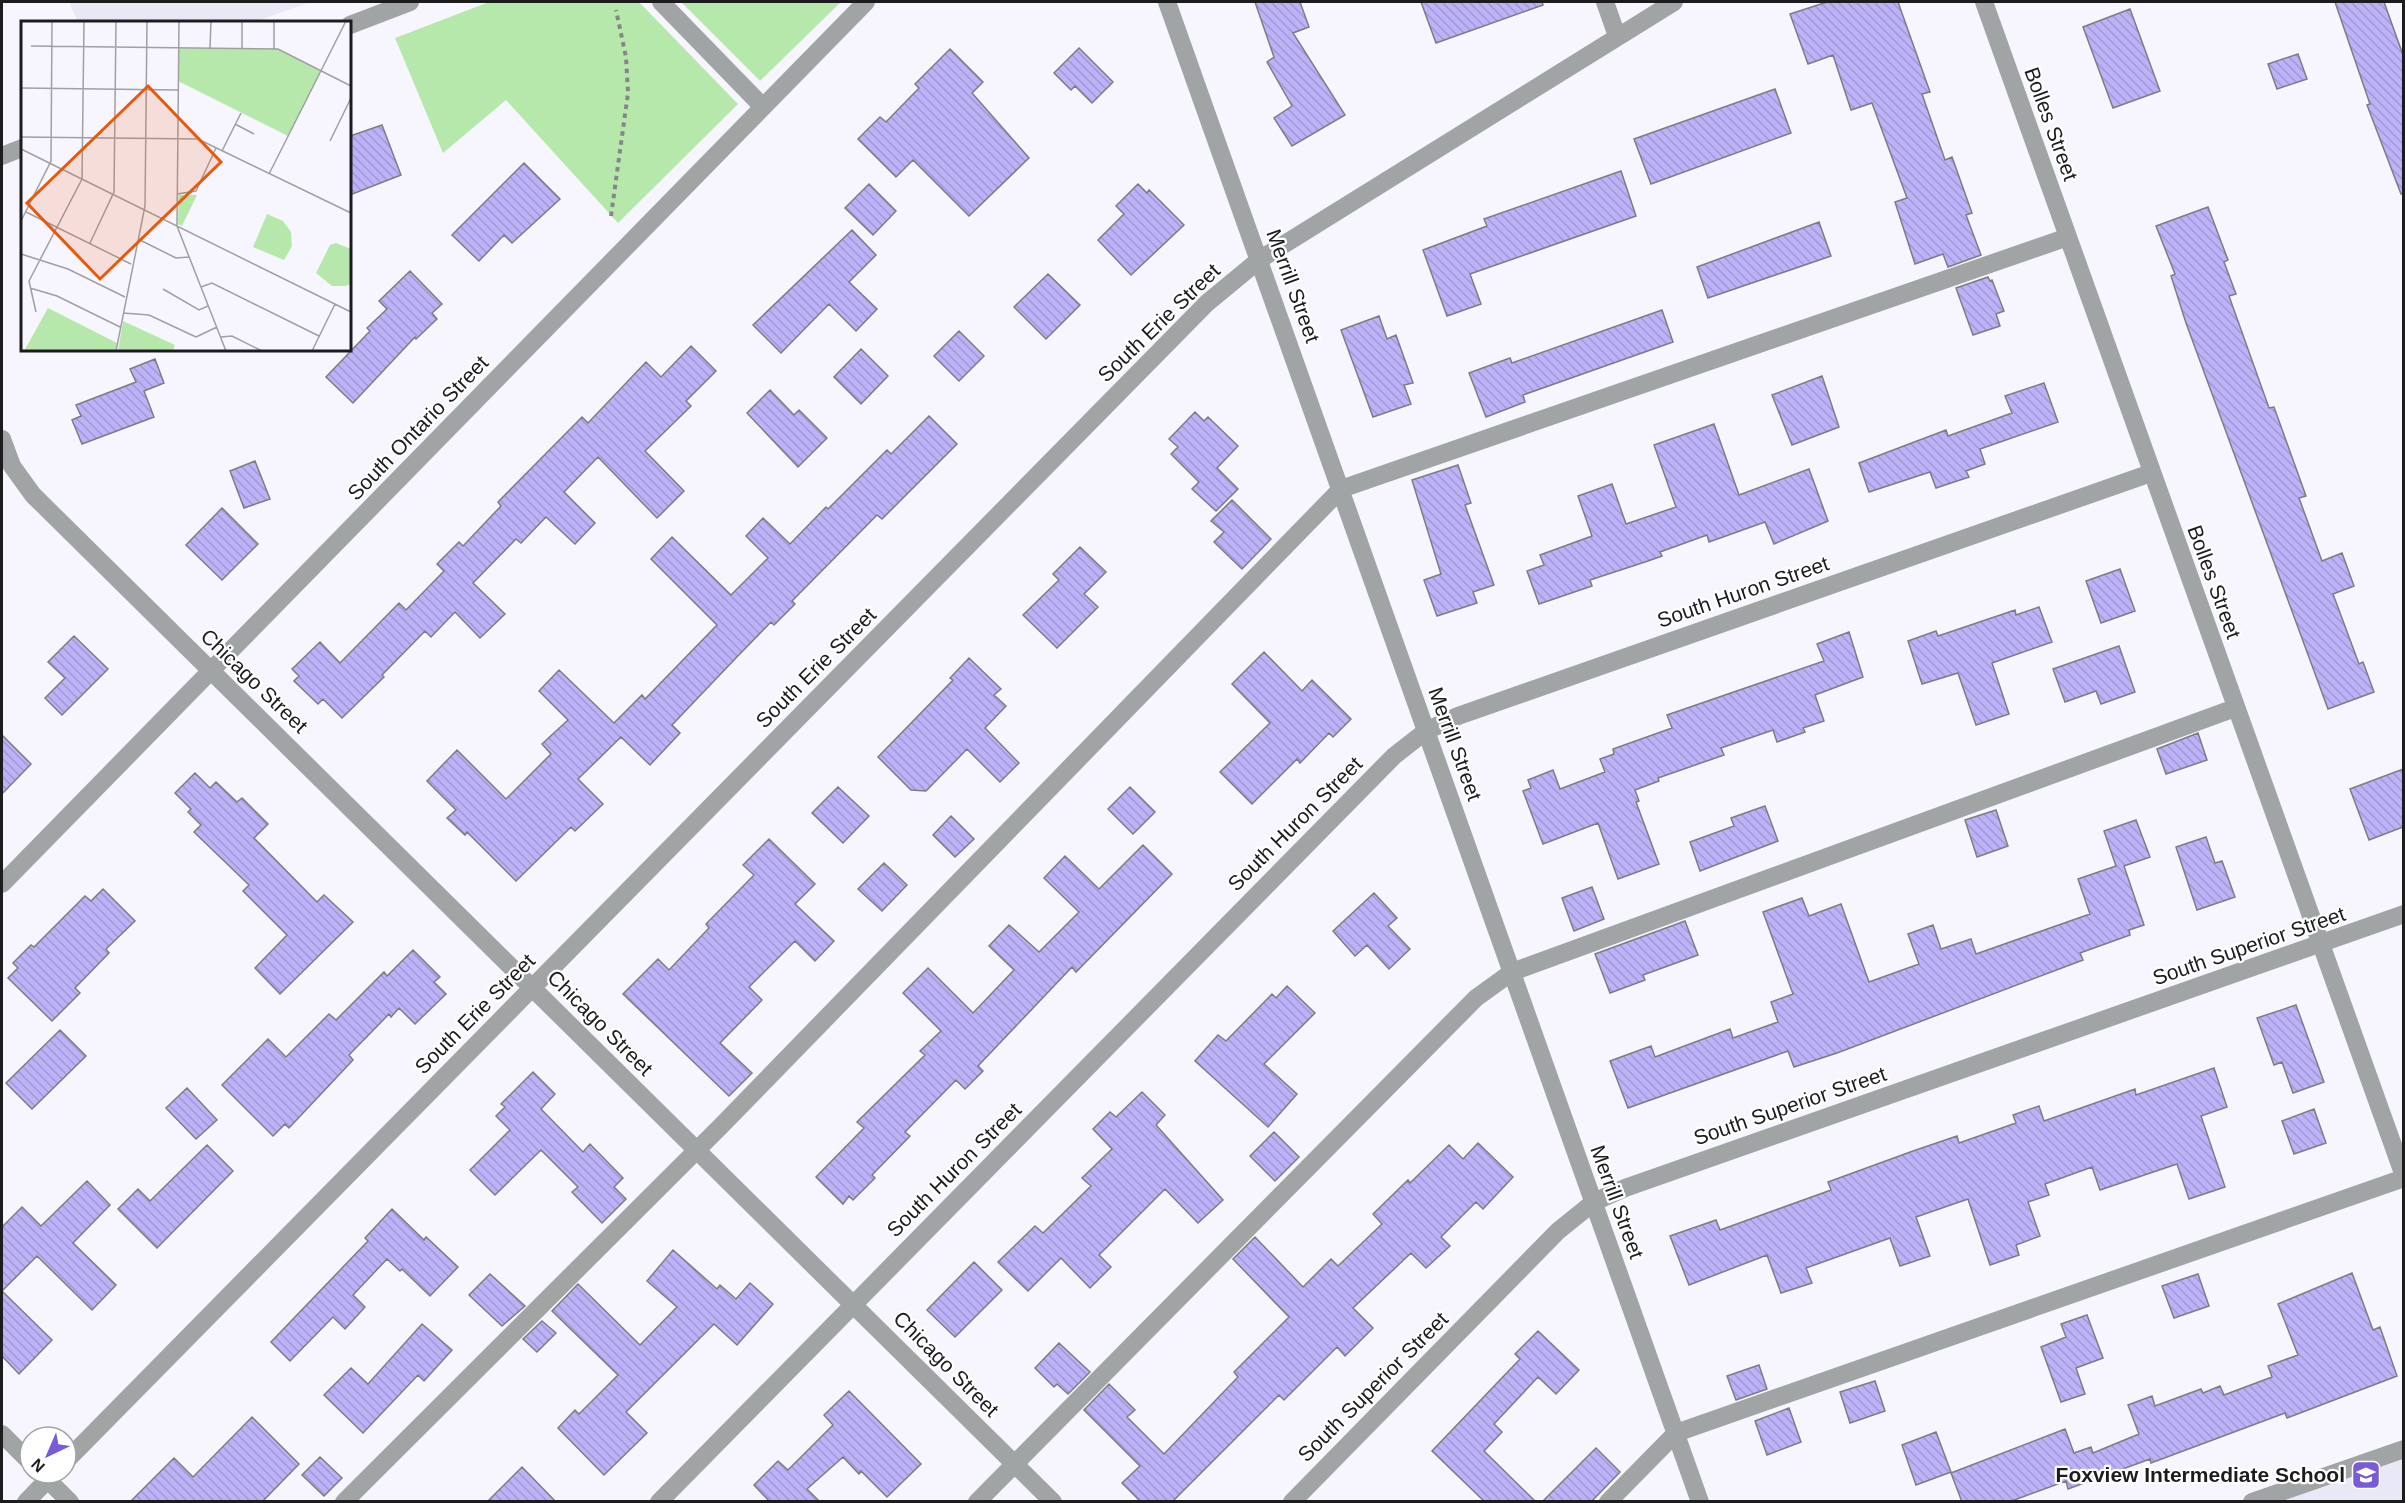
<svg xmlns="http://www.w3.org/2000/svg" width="2405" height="1503" font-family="Helvetica,sans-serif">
<defs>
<pattern id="building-back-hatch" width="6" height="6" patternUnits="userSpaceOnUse" patternTransform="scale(1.5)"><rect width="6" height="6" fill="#bcb2f8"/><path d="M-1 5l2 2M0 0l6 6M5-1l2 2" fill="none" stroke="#a198d4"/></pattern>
</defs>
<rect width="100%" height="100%" fill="#f7f6fe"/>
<path fill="#e9e8f7" d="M 69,2 L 311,2 L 254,22 L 78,22 Z
M 2403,1449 L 2403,1501 L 2252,1501 Z"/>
<path fill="#b6e8ac" d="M 489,2 L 639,2 L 738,104 L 618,223 L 506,100 L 443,153 L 395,38 Z
M 681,2 L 841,2 L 760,81 Z"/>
<path fill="url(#building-back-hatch)" stroke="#7d7c83" stroke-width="1.5" d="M 1255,2 L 1300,2 L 1309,27 L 1293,33 L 1345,115 L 1292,146 L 1274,118 L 1292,106 L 1267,62 L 1274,57 Z
M 1421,2 L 1542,2 L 1543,5 L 1436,43 Z
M 1827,2 L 1898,2 L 1930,92 L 1922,94 L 1945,160 L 1952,157 L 1972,213 L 1966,215 L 1981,255 L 1948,267 L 1943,254 L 1915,264 L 1895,202 L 1907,198 L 1872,103 L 1851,110 L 1833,55 L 1808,64 L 1790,14 Z
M 2335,2 L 2384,2 L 2403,55 L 2403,194 L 2401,194 L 2367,105 L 2370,104 Z
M 2130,9 L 2160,91 L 2113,108 L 2083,27 Z
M 1079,48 L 1113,82 L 1092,103 L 1075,86 L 1071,90 L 1054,73 Z
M 950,49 L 983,82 L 972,93 L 1029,158 L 969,216 L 913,160 L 896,177 L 858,139 L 880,117 L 886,122 L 919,88 L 915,84 Z
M 2298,54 L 2307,79 L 2277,89 L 2268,64 Z
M 1775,89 L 1791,133 L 1651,184 L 1634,139 Z
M 382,125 L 401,175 L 350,195 L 350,136 Z
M 524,163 L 560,199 L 512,243 L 504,235 L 479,261 L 452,235 Z
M 1621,171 L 1636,216 L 1470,274 L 1481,304 L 1447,316 L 1423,250 L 1487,226 L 1484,219 Z
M 869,184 L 896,211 L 873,235 L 845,208 Z
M 1138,184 L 1147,193 L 1149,190 L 1184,225 L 1131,275 L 1098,240 L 1124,214 L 1116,206 Z
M 2208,207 L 2228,260 L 2224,262 L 2236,294 L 2229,296 L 2269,408 L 2274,407 L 2306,496 L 2299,498 L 2322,561 L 2342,553 L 2354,586 L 2333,594 L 2359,664 L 2363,662 L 2374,692 L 2328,709 L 2186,323 L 2171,276 L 2175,274 L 2156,226 Z
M 1819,222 L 1831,256 L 1708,298 L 1697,267 Z
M 852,230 L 876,255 L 849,282 L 877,309 L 856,331 L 829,304 L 781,353 L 753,325 Z
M 410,271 L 442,304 L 432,313 L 437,319 L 416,339 L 415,337 L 353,403 L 326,377 L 370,331 L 367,328 L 387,309 L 379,301 Z
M 1048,274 L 1080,305 L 1046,339 L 1014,307 Z
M 1988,277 L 1990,281 L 1992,280 L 2004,311 L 1996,314 L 2000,326 L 1973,335 L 1956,288 Z
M 1662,310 L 1673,342 L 1523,395 L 1525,402 L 1486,417 L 1469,373 L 1510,358 L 1512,363 Z
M 1379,316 L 1387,339 L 1396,335 L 1413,383 L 1404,385 L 1411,404 L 1373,417 L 1341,330 Z
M 959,331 L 984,356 L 959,381 L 934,356 Z
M 691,346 L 716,371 L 686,401 L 691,406 L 645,451 L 684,491 L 657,518 L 598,457 L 564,492 L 595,523 L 575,544 L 546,517 L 521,543 L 516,539 L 473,583 L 505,614 L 480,638 L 455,612 L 431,637 L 425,631 L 382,675 L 384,677 L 342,718 L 323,699 L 318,704 L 294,681 L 299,676 L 292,669 L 320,642 L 340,663 L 399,603 L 406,610 L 444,571 L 437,564 L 459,542 L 463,546 L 501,506 L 498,502 L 582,417 L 588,423 L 646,362 L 661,377 Z
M 861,349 L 888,376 L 861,404 L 834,377 Z
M 155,359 L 164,383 L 144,391 L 154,417 L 82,444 L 72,420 L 81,416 L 76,405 L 136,382 L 130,369 Z
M 1822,376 L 1839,427 L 1792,445 L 1772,395 Z
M 2044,383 L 2058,422 L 1980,449 L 1985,464 L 1966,471 L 1969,477 L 1936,488 L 1930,472 L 1869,492 L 1859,463 L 1946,430 L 1948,436 L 2012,413 L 2005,396 Z
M 770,390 L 794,415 L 799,410 L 827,438 L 798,467 L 747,413 Z
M 1195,412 L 1204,421 L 1208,417 L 1238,446 L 1217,468 L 1238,489 L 1216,511 L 1192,489 L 1199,482 L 1171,454 L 1178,447 L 1169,439 Z
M 929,416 L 957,444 L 882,519 L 877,515 L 792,601 L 795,604 L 774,625 L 771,622 L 734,660 L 672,725 L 680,733 L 650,765 L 621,737 L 578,779 L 603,804 L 575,831 L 571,827 L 516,881 L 467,832 L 465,835 L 447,818 L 456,810 L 427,781 L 457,750 L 506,799 L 551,754 L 542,744 L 568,720 L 539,691 L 559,670 L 614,723 L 642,695 L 645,699 L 717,625 L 651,559 L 672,537 L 731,595 L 768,558 L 746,536 L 763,518 L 790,544 L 826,507 L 828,509 L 887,450 L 891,454 Z
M 1714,424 L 1739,495 L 1809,469 L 1828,521 L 1774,544 L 1765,522 L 1709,542 L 1707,535 L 1660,552 L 1662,556 L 1648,561 L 1590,580 L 1592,586 L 1539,604 L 1527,571 L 1544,565 L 1540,555 L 1592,536 L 1578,496 L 1612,484 L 1626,524 L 1676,507 L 1654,445 Z
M 255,461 L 270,499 L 244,508 L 230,471 Z
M 1458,465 L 1471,503 L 1465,505 L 1494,585 L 1473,592 L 1477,603 L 1437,616 L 1424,580 L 1441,574 L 1412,480 Z
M 1232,500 L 1271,539 L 1242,569 L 1214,542 L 1224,532 L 1211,521 Z
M 222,508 L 258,544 L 222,580 L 186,545 Z
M 1080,547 L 1106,572 L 1084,594 L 1098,607 L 1057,648 L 1023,615 L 1059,580 L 1053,574 Z
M 2120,569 L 2135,611 L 2101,623 L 2086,581 Z
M 2039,607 L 2052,642 L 1992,663 L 2009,714 L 1976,725 L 1958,673 L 1922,684 L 1908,641 L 1936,631 L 1938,636 L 2015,610 L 2016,615 Z
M 1849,632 L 1863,677 L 1815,695 L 1824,721 L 1803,728 L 1805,732 L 1777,742 L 1773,730 L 1721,748 L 1724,755 L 1658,778 L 1659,781 L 1635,790 L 1639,801 L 1636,802 L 1659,864 L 1618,879 L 1598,823 L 1543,844 L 1523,791 L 1531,788 L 1528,780 L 1553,770 L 1560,789 L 1605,772 L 1600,759 L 1614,754 L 1613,749 L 1672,728 L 1667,715 L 1824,661 L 1817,644 Z
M 74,636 L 108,669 L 62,715 L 45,698 L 65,678 L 48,662 Z
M 2119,646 L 2135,692 L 2101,704 L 2096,691 L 2065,702 L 2053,669 Z
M 1264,652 L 1302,691 L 1312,680 L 1351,719 L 1333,737 L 1329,733 L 1300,763 L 1297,759 L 1252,804 L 1220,772 L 1270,723 L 1232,684 Z
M 969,658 L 1001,689 L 994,695 L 1006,706 L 985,728 L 1019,763 L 1000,782 L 967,749 L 926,791 L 911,790 L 878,757 L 953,680 L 950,678 Z
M 2198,733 L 2207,760 L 2166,774 L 2157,749 Z
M 2,735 L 31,764 L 2,794 Z
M 2403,769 L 2403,827 L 2369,840 L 2350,789 Z
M 195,773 L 210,788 L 216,782 L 237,802 L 242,798 L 268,824 L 254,838 L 317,902 L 324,895 L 353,922 L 280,994 L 255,968 L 287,935 L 243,891 L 249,885 L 194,832 L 201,825 L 188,812 L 191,809 L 175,793 Z
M 838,787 L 869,816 L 843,843 L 812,813 Z
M 1130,787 L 1155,812 L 1133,834 L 1108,809 Z
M 1765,806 L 1778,841 L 1700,871 L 1690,842 L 1734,826 L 1731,818 Z
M 1996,810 L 2008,846 L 1977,857 L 1965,820 Z
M 951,816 L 974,839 L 955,857 L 933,835 Z
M 2136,820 L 2150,857 L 2124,866 L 2144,925 L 2129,930 L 2130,935 L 2080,953 L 2083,960 L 1837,1053 L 1794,1067 L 1788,1051 L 1628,1108 L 1610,1061 L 1651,1046 L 1655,1057 L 1730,1029 L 1733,1038 L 1778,1022 L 1771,1002 L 1793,994 L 1763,912 L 1802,898 L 1809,916 L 1841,904 L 1869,982 L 1919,964 L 1908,934 L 1933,925 L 1941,949 L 1971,939 L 1976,954 L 2090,914 L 2078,879 L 2116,866 L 2104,831 Z
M 2206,837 L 2215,863 L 2222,861 L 2235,897 L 2197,910 L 2176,847 Z
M 769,839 L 815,884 L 795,904 L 834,941 L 815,961 L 795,941 L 749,987 L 762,1000 L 720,1043 L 752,1073 L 729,1096 L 623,994 L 658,959 L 669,970 L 709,928 L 706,924 L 754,875 L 743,865 Z
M 1143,845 L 1172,874 L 1076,972 L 1072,967 L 978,1066 L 983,1071 L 965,1089 L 956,1080 L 905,1132 L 910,1136 L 872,1175 L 875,1178 L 853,1200 L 849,1196 L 843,1204 L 816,1177 L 864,1128 L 857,1122 L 925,1055 L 920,1051 L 941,1031 L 903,993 L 928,968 L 973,1013 L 1014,970 L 989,946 L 1009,925 L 1039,952 L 1079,912 L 1044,878 L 1065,856 L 1099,889 Z
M 884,863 L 907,885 L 882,911 L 858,889 Z
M 1592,887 L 1604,919 L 1574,931 L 1562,898 Z
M 103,889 L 135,921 L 106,949 L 109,953 L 75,988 L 80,993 L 52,1021 L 8,978 L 18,968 L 13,963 L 31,945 L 34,947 L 85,896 L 91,901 Z
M 1374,893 L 1397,918 L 1388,926 L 1410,949 L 1389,969 L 1367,945 L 1355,956 L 1333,931 Z
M 1685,921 L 1698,955 L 1643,975 L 1645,980 L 1610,993 L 1595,954 Z
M 413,950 L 440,977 L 434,982 L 446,994 L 415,1024 L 399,1008 L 391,1017 L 389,1014 L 349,1055 L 353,1060 L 289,1128 L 285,1124 L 273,1136 L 222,1085 L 268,1039 L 286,1057 L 329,1014 L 336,1020 L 384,972 L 387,976 Z
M 1287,986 L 1315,1013 L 1264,1064 L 1297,1094 L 1268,1127 L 1195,1061 L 1218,1035 L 1226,1041 L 1272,994 L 1276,998 Z
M 2296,1005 L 2324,1082 L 2293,1093 L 2282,1062 L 2274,1065 L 2257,1018 Z
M 60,1030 L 86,1056 L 32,1109 L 6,1083 Z
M 2214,1068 L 2227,1107 L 2201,1116 L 2225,1187 L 2189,1199 L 2177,1164 L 2100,1190 L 2092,1167 L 2045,1184 L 2049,1195 L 2028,1202 L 2040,1236 L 2016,1245 L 2019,1255 L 1990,1265 L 1968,1199 L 1916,1217 L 1930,1256 L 1900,1266 L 1890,1238 L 1806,1268 L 1812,1283 L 1781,1293 L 1767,1255 L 1689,1285 L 1670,1236 L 1716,1220 L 1720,1230 L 1831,1190 L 1828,1182 L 1913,1151 L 1957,1136 L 1959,1143 L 2016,1123 L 2013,1115 L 2039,1106 L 2044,1121 L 2135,1089 L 2136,1095 Z
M 533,1072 L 555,1094 L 541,1109 L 583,1152 L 590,1144 L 623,1178 L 614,1187 L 626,1199 L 602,1223 L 572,1192 L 578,1187 L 541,1150 L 495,1195 L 470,1170 L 510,1130 L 496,1116 L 505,1107 L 501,1104 Z
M 187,1088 L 217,1120 L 196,1139 L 166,1108 Z
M 1142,1092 L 1165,1115 L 1156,1125 L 1223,1200 L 1198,1223 L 1165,1189 L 1099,1255 L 1111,1267 L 1090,1288 L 1061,1258 L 1028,1291 L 998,1262 L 1035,1226 L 1043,1233 L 1091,1186 L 1082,1178 L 1112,1149 L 1093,1129 L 1110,1112 L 1116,1117 Z
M 2314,1109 L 2326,1143 L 2294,1154 L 2282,1121 Z
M 1274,1132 L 1299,1157 L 1275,1181 L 1250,1156 Z
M 1478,1143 L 1513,1177 L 1483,1209 L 1476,1202 L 1441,1237 L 1450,1246 L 1426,1268 L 1411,1253 L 1353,1308 L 1373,1328 L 1345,1356 L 1337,1347 L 1284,1400 L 1279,1395 L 1172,1502 L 1141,1502 L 1122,1483 L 1140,1466 L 1084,1410 L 1109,1384 L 1135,1410 L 1127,1417 L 1164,1454 L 1238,1377 L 1234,1372 L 1289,1317 L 1233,1259 L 1255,1237 L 1303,1287 L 1331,1259 L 1338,1266 L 1382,1224 L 1373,1214 L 1408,1180 L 1410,1183 L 1449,1145 L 1463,1159 Z
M 207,1145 L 233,1171 L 157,1248 L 118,1209 L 138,1189 L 150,1201 Z
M 87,1181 L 110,1205 L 73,1243 L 116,1285 L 92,1310 L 37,1256 L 2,1291 L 52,1340 L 19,1374 L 2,1356 L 2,1227 L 22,1207 L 41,1226 Z
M 392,1209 L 424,1240 L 426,1237 L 458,1267 L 430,1296 L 402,1269 L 400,1271 L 387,1259 L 353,1295 L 365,1307 L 345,1329 L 333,1317 L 290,1361 L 271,1342 L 368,1241 L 365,1238 Z
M 673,1250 L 717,1289 L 720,1285 L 736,1299 L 750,1283 L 773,1304 L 737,1345 L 714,1324 L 626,1412 L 647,1433 L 604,1475 L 558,1428 L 575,1410 L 579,1414 L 618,1375 L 552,1311 L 578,1284 L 640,1345 L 677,1307 L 647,1281 Z
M 974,1262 L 1002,1290 L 955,1337 L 927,1310 Z
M 2352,1273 L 2373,1330 L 2380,1327 L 2397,1376 L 2287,1418 L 2285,1413 L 2151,1463 L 2150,1459 L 2068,1489 L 2066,1481 L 2009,1502 L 1962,1502 L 1951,1473 L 2065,1429 L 2074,1453 L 2091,1447 L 2093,1453 L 2139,1434 L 2128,1405 L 2152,1396 L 2155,1406 L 2201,1389 L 2203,1393 L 2220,1386 L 2224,1395 L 2272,1377 L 2268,1366 L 2298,1355 L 2278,1304 Z
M 490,1274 L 525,1306 L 502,1326 L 469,1295 Z
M 2198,1274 L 2209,1306 L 2174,1318 L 2162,1286 Z
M 2087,1315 L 2103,1358 L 2076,1368 L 2085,1394 L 2061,1402 L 2041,1347 L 2066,1337 L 2061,1324 Z
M 542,1321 L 556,1333 L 537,1352 L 523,1339 Z
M 422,1324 L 452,1350 L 424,1381 L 418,1375 L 363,1433 L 324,1395 L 351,1368 L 368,1384 Z
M 1538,1331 L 1579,1370 L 1556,1394 L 1538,1377 L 1494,1424 L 1502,1432 L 1484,1451 L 1536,1502 L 1485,1502 L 1432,1451 L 1520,1359 L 1515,1354 Z
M 1059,1343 L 1090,1372 L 1068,1394 L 1057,1384 L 1054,1387 L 1035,1368 Z
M 1759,1365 L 1767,1389 L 1736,1400 L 1727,1376 Z
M 1875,1381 L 1885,1411 L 1850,1423 L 1840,1392 Z
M 849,1391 L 921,1464 L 887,1497 L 861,1471 L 859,1474 L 843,1457 L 807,1489 L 820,1502 L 770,1502 L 754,1485 L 778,1461 L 788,1470 L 833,1425 L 824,1415 Z
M 1789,1408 L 1801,1442 L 1767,1455 L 1755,1421 Z
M 252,1417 L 299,1464 L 262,1502 L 130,1502 L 174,1458 L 193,1477 Z
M 1936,1432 L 1951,1472 L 1916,1485 L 1902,1445 Z
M 1596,1448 L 1620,1472 L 1591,1502 L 1542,1502 Z
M 320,1457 L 342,1478 L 324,1496 L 302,1475 Z
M 522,1467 L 556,1502 L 487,1502 Z"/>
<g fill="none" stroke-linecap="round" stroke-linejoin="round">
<path stroke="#86858a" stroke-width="4" stroke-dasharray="4.5 4.5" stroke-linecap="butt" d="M 611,216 L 628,93 L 626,57 L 616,10"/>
<path stroke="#a0a4a5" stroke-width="18" d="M 661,2 L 763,107
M 1167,2 L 1700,1502
M 1605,2 L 1617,36
M 1984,2 L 2404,1176
M 350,25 L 410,2
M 2,156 L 22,148
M 2,439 L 12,466 L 33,495 L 1053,1502
M 2,884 L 866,2
M 2,1434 L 30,1462
M 66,1461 L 1207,303 L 1259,260 L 1674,2
M 41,1473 L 70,1502
M 26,1502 L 54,1473
M 344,1502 L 720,1127 L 1341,489 L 2068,237
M 659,1502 L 1394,756 L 1426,731 L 1458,716 L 2151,473
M 977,1502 L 1476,998 L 1512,972 L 2235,708
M 1292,1502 L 1558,1231 L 1594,1202 L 1625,1188 L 2404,914
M 1608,1502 L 1676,1433 L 2404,1178
M 2252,1502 L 2404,1449"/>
</g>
<defs>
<g id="school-square" transform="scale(1.5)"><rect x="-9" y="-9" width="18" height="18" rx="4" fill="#785bd5" stroke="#fff"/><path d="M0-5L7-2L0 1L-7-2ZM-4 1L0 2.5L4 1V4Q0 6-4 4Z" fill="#fff"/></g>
</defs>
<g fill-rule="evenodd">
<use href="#school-square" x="2366" y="1475"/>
</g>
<g text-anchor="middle" stroke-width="4.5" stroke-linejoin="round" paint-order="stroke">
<g font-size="21" fill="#1c1c1e" stroke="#fff">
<text transform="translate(2051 124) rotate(70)" y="7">Bolles Street</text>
<text transform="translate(1293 286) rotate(70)" y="7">Merrill Street</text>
<text transform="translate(1159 323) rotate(-44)" y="7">South Erie Street</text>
<text transform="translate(418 428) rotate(-46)" y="7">South Ontario Street</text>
<text transform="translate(2214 582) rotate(70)" y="7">Bolles Street</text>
<text transform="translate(1743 592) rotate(-19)" y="7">South Huron Street</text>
<text transform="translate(816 668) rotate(-45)" y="7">South Erie Street</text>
<text transform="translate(254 681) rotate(44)" y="7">Chicago Street</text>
<text transform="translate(1455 744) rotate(70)" y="7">Merrill Street</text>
<text transform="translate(1295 824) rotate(-45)" y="7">South Huron Street</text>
<text transform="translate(2249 946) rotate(-19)" y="7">South Superior Street</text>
<text transform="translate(475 1014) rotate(-45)" y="7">South Erie Street</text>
<text transform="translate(600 1023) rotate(45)" y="7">Chicago Street</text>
<text transform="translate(1790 1106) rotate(-19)" y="7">South Superior Street</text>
<text transform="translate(954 1170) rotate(-45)" y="7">South Huron Street</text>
<text transform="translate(1617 1202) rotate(70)" y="7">Merrill Street</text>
<text transform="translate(946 1364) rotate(45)" y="7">Chicago Street</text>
<text transform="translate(1373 1387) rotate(-45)" y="7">South Superior Street</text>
</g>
<g font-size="21" font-weight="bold" fill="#1c1c1e" stroke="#fff" text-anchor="end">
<text x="2345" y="1482">Foxview Intermediate School</text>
</g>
</g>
<g transform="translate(21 21)">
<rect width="330" height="330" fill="#f7f6fe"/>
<path d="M 158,27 L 257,28 L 300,50 L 267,115 L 157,60 ZM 158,174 L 176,174 L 161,205 L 157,203 ZM 246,193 L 262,200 L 270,211 L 271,225 L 263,239 L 232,226 ZM 315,222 L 330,228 L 330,263 L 324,265 L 311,265 L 295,252 L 309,224 ZM 27,287 L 96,322 L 95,330 L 3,330 Z" fill="#b6e8ac"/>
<path d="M 102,300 L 154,324 L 152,330 L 97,330 Z" fill="#b6e8ac"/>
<path fill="none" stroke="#9f9fa4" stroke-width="1.5" d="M 158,0 L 156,205 L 205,330M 10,25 L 257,28 L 330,65M 189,27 L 190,0M 221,27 L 221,0M 253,28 L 253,0M 0,67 L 157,69M 214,103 L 233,113M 0,116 L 177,118 L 330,192M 309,120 L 330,77M 0,128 L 330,291M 201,130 L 220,92M 248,153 L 325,0M 156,173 L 175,170 L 195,127M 5,191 L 110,243M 0,200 L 30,140 L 31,0M 117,218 L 155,237 L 168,236M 69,222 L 93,171 L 95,0M 0,233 L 47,248 L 104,276M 180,266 L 191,262 L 298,315M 9,267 L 36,275 L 99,306M 142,268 L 178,289 L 187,285M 15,291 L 8,260 L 61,158 L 63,0M 102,292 L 128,294 L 175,316M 175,316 L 196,306M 200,316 L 211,315 L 241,330M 95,330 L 124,185 L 126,0M 291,330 L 314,283"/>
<path fill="#e8590c" fill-opacity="0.15" stroke="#e8590c" stroke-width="3" d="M 127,65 L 200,141 L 79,258 L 6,182 Z"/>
<rect width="330" height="330" fill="none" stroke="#1c1c1e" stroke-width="3"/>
</g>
<rect width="2405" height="1503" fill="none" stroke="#1c1c1e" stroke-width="6"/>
<g transform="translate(48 1455) rotate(224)"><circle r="28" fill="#ffffff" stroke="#a4a4a5" stroke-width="1.5"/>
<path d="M0-4.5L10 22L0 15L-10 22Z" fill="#785bd5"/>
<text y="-9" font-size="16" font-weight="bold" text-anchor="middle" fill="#1c1c1e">N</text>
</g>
</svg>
